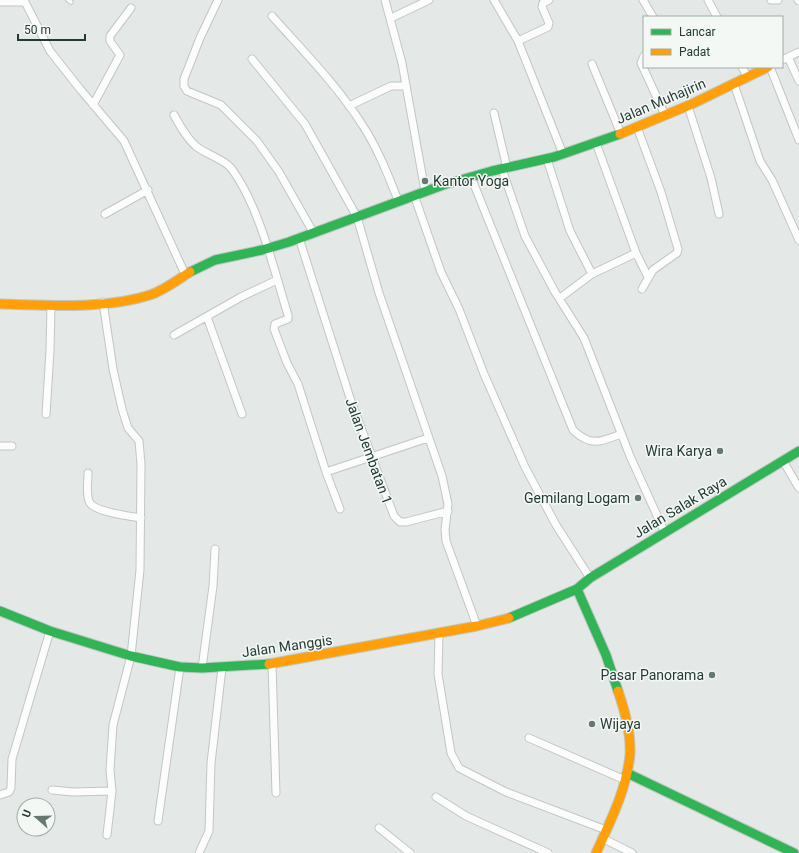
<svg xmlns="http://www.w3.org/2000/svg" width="799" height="853" font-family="Roboto,sans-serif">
<rect width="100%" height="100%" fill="#e4e9e7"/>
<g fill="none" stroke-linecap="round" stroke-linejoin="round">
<g stroke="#c1c6c4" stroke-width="5.5">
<path id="lane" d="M 68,0 L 71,2"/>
</g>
<g stroke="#c1c6c4" stroke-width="9">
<path id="street" d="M 24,0 L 50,51 L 80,89 L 124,141 L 185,274
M 218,0 L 200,38 L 184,79 L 184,86 L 187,91 L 221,105 L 257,141 L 279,172 L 313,232
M 385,0 L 402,63 L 425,191
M 494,0 L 518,41 L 563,154
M 643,0 L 653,17
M 708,0 L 717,17
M 771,0 L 778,0
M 798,0 L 799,1
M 0,2 L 25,2
M 272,16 C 303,51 338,86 363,126 C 378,149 388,175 398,200
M 391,18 L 429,0
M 518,41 L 548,27 L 549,23 L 542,7 L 543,3 L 549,0
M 644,56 L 641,63 L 665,115
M 788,57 L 799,81
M 252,59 L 305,124 L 357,217 L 379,293 L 442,476 L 448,504 L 445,530 L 446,541 L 477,626
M 782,60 L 799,52
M 592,64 L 621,134
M 742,67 L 748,78
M 770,67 L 799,140
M 734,84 L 760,161 L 772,180 L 799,240
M 93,105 L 120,55 L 110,41 L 110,36 L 131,8
M 349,106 L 391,86 L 405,86
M 688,106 L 711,178 L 719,214
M 494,113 L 507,168
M 174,115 C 180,126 187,139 197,147 C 206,154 225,160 231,168 C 259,205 274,270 288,315 L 288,319 L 275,324 L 274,329 L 287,363 L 298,384 L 326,472 L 340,509
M 637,127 L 661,192 L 678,249 L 677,253 L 653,270 L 642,289
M 596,143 L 636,253 L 648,277
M 547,159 L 570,231 L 592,274
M 502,169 L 525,236 L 555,292 L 584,338 L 630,456 L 665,533
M 471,177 L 573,430 C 591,447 600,442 621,434
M 414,195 L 441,272 L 459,309 L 484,374 L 525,467 L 556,525 L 590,578
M 105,214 L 148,190
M 299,238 L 350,398 L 394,516 L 400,522 L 406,522 L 448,511
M 560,298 L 592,274 L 636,253
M 103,302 L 113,369 L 122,409 L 128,428 L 139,441 L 141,464 L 140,570 L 131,656 L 113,725 L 110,770 L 112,791 L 107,835
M 207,317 L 242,414
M 174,335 L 241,297 L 277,280
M 46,414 L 50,351 L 51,305
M 0,446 L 12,446
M 783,461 L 799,488
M 326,472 L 428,438
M 88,473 C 88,481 86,493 89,501 C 92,512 130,516 141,518
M 439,635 L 438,674 L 451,753 L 459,768 L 506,792 L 606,830
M 272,664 L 276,793
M 202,668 L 213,586 L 215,549
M 529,738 L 625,780
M 52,790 L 73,792 L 112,791
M 0,795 L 9,792 L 11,788 L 12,759 L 50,631
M 436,797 L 466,816 L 548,853
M 158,821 L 180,667
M 379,828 L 410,853
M 602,838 L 632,853
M 199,853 L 209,831 L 211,763 L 222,668"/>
</g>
<g stroke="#c0c7c4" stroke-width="11">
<path id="fast" d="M 190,272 L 215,260 L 262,250 L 289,242 L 443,185 L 492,171 L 554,157 L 620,134
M 0,611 L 50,631 L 131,656 L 180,667 L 202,668 L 269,664
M 509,618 L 577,589
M 618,691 L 606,655 L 577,589 L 590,578 L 799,451
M 627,773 L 794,853"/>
</g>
<g stroke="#c0c7c4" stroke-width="11">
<path id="slow" d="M 620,134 L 692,104 L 768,67
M 0,304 C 48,305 103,310 150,295 C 165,290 177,280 190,272
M 269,664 L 477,626 L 509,618
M 596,853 C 610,822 627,789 630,754 C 631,733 625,711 618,691"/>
</g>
<use href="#lane" stroke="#fbfcfb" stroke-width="3.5"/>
<use href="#street" stroke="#fbfcfb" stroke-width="7"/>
<use href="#fast" stroke="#30b455" stroke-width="9"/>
<use href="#slow" stroke="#ff9f0a" stroke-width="9"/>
</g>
<g fill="#677873" stroke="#f3f8f5" stroke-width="1.5">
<circle cx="425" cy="181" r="4"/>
<circle cx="720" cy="451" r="4"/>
<circle cx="638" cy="498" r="4"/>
<circle cx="712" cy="675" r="4"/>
<circle cx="592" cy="724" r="4"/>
</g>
<g text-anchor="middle" stroke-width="3" stroke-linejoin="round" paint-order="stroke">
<g font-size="14" fill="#243b34" stroke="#f3f8f5">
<text transform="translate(661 101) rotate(-23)" y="5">Jalan Muhajirin</text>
<text transform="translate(369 451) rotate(70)" y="5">Jalan Jembatan 1</text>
<text transform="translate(680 507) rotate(-31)" y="5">Jalan Salak Raya</text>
<text transform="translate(287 646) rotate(-8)" y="5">Jalan Manggis</text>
</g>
<g font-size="14" fill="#243b34" stroke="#f3f8f5" text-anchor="end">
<text x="433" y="186" text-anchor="start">Kantor Yoga</text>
<text x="712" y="456">Wira Karya</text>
<text x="630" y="503">Gemilang Logam</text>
<text x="704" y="680">Pasar Panorama</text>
<text x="600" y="729" text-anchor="start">Wijaya</text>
</g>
</g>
<rect x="643" y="16" width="140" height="52" fill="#f3f8f5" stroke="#a0aca8"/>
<rect x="651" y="29" width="20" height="6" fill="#30b455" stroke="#a0aca8"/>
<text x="679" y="36" font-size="12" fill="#243b34">Lancar</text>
<rect x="651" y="49" width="20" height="6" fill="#ff9f0a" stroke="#a0aca8"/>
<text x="679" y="56" font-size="12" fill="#243b34">Padat</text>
<g transform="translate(36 817) rotate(290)"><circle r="19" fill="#f3f8f5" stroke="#a0aca8"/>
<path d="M0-3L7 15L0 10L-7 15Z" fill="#677873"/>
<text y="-6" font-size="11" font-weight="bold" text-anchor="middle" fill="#243b34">U</text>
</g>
<path d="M18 34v6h67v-6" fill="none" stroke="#243b34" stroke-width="2"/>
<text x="24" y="34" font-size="12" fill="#243b34" stroke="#f3f8f5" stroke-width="3" paint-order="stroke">50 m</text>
</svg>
